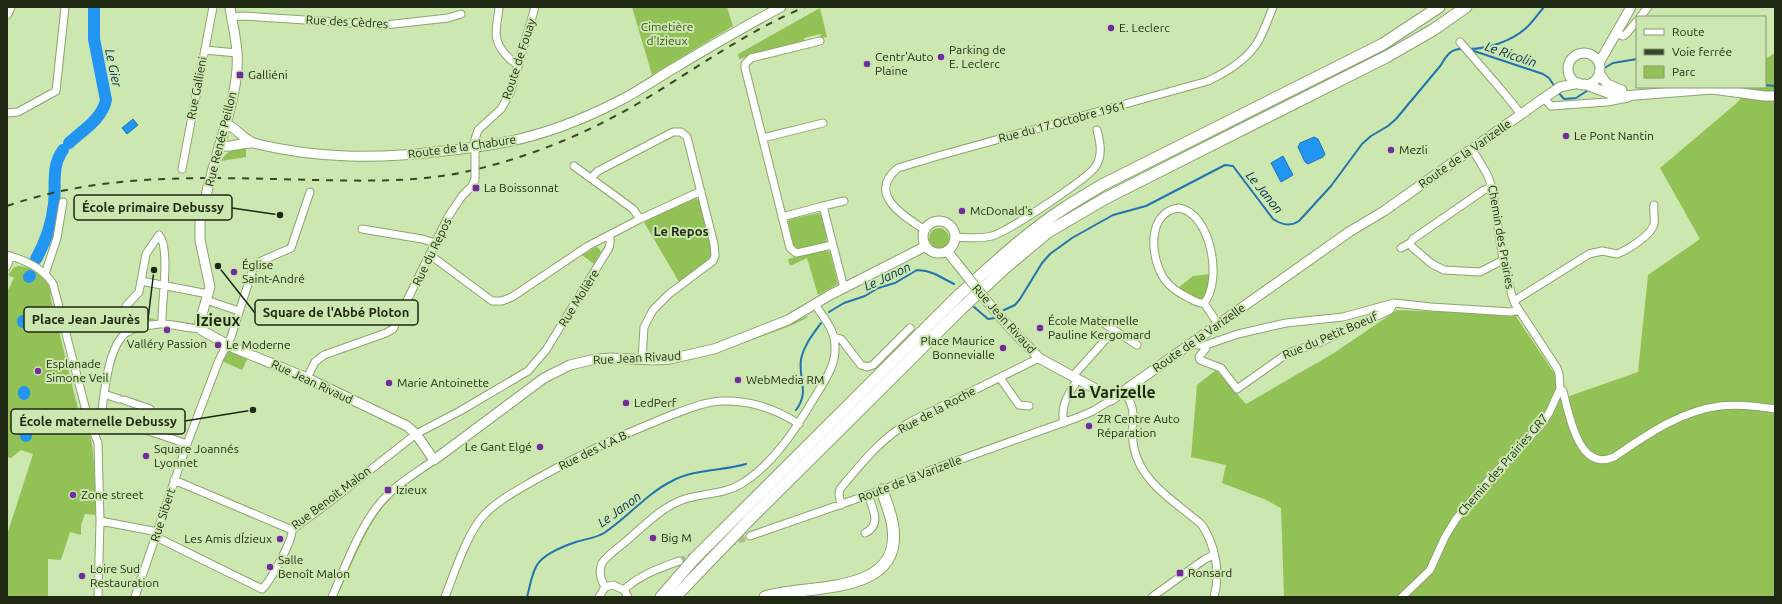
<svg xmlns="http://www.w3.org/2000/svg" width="1782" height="604" font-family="Ubuntu,sans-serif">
<rect width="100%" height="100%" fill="#cce7b0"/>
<path fill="#92c255" d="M 632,7 L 727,7 L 733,26 L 652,75 Z
M 820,8 L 827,37 L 821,38 L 820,34 L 804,38 L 805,42 L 739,59 L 738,54 Z
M 1775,53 L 1775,597 L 1284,597 L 1281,508 L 1264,499 L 1222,483 L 1226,465 L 1191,457 L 1197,385 L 1216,370 L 1246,404 L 1334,353 L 1397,310 L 1515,315 L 1554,373 L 1561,399 L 1638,372 L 1648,275 L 1700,239 L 1660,168 L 1738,102 L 1747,87 L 1765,87 L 1765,59 Z
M 246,147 L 246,157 L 221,161 C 227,150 235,149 246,147 Z
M 694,197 L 700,201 L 712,250 L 711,257 L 679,282 L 644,222 Z
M 819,213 C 824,217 828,235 826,242 L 796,249 L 793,247 L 788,221 L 790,219 Z
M929 238a10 10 0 1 1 20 0a10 10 0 1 1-20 0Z
M 596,247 L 599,248 L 601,252 L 594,264 L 582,255 Z
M 825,250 L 830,252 L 838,284 L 818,295 L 807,258 L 790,266 L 788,259 Z
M 19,266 C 36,268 47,278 52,294 L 50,295 L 80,417 C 82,424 85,428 89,433 C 95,445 95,499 96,515 L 85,514 L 81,525 L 81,535 L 70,532 L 61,560 L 48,559 L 48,597 L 7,597 L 7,535 L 33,454 L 21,450 L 11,458 L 7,457 L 7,292 L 14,278 L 8,275 L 14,267 Z
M 1210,274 L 1206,293 L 1203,298 C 1194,300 1185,292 1178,288 L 1193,276 Z
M 807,316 L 808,317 C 793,326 776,331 760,337 C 730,348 702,358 671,363 L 721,350 L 792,323 Z
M 129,317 L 142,318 L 145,320 L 147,318 L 157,319 L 132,324 L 130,323 Z
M 226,348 L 248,358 L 242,370 L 222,361 Z
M 390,498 L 391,499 C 369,517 350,570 337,597 L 335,597 C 348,569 366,516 390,498 Z"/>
<path fill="#2295f3" stroke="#2174b0" d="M 133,119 L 138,125 L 127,134 L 122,128 Z
M 1314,137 L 1318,139 L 1325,154 L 1323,157 L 1308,164 L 1305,162 L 1298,147 L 1300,143 Z
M 1283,156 L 1293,175 L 1281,182 L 1271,163 Z"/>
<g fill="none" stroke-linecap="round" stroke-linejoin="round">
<path stroke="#2174b0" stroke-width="2" d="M 1469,49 C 1488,49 1511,41 1525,29 C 1532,23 1538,14 1544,7
M 1471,50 L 1543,74 L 1549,78 L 1555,87
M 1601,70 L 1613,63 L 1637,59
M 1594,85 L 1598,76
M 1765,85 L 1775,86
M 1558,92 L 1564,99 L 1576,98 L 1590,89
M 974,307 L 988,319 L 995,318
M 1004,310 L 1015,305 L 1020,299 L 1042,263 L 1050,254 L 1072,238 L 1113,215 L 1146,206 L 1225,165 L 1233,166 L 1273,219 C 1282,225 1290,227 1299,221 L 1331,186 L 1362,144 L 1371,136 L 1388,126 L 1396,119 L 1441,65 C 1446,56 1451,48 1463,49
M 829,312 L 844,303 L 865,296 L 878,288 L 895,283 L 917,270 L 926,271 L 935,274 L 954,284
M 796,410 C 810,391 798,379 801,359 C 804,345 813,334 821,323
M 527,597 C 530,587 531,575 537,565 C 544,554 564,546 576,542 C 585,539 596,538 604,533 C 628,517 646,494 672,481 C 694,469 722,471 746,464"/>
<path stroke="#2295f3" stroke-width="12" d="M 69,143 C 83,130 102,119 106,100 L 94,39 L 94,7
M 36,259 C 45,243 52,223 54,204 C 56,186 51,166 63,150
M 29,277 L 30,276
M 23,322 L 23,321
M 24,392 L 24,394
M 25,421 L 25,422
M 26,434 L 26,436"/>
<path stroke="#a9c191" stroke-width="7" stroke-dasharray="7 3.5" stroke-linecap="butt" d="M 679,561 L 750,536"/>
<g stroke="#8ba46f" stroke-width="9">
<path id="minor" d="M 499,7 C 497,29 491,38 506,55 C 510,59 513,63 519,65
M 231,17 L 243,16 L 385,25 L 448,18 L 461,14
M 1640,17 L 1648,7
M 1615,33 L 1623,36 L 1626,34 L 1637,21
M 820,41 L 751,58 L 745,64 L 745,68 L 790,248 L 796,253 L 801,252 L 832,245
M 1460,42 L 1504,93 L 1521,114
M 205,50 L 237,53
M 1544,98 L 1551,106 L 1607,102 L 1628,98
M 7,113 L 18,112 L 56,91 L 65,7
M 763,138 L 823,123
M 475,153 L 475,139 L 478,130 L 501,109 L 510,93 L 535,7
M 574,166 L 633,209 L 640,219
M 182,169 L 213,7
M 591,178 L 598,171 L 673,132 L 681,132 L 687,137 L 714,244 L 715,256 L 713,261 L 669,294 L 653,310 L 644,327 L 642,360
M 1492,187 L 1484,190 L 1413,239 L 1410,243 L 1412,247 L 1432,264 L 1444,270 L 1480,272 L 1503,260
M 823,206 L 844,201
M 1179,208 C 1211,213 1223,281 1204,303 C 1198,304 1193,300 1187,297 C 1179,293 1171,288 1165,280 C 1150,259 1146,212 1179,208 Z
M 782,217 L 823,206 L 844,288
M 362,229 L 422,239 L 435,243
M 925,230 C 904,216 866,194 898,168 L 938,156 L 1208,81 C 1227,72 1250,58 1260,38 C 1265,28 1269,17 1273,7
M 955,237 C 967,238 980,239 992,236 C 1007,232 1089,178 1096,166 C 1103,154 1100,142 1097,130
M 1401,248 L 1410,243
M 7,255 C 25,260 43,268 53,284 L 88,418 L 98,443 L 100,521 L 98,597
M 430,255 L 492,301 L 502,301 L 512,297 L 588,246 L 640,219 L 701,191
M 7,266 L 11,256
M 45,274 L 57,238 L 63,202
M 141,281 L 208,294
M 206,300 L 239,311
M 1514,301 L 1589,254 L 1602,251 L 1617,254 C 1627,250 1652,235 1654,224 C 1655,218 1653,211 1654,205
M 1204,303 L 1218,324
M 1099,320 L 1114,330
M 128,332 L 126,323 L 126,306 L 139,292 L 146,254 L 159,235 C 171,248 161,306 162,324
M 834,337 L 841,339 L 861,365 L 867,367 L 873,365 L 910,328
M 1194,341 L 1198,345 L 1206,345 L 1238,334 L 1286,323 L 1343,317 L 1394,303 L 1431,307 L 1511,312 L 1519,310
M 1206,345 L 1206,348 L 1199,357 L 1200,360 L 1221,368 L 1237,389 L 1288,353 L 1321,342 L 1347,330 L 1390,310 L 1394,303
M 1072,377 L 1114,330 L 1137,345
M 307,378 L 315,362 L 324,355 L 386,333 L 393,329 L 448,217 L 462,196 L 472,186 L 475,179
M 1000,378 L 1019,405 L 1029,406
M 1560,389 L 1563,391 C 1569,415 1579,473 1614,457 C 1647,435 1680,411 1720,406 C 1738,404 1757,406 1775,409
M 1124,391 C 1140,414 1129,424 1134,448 C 1141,483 1176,502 1202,525 C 1215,545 1221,573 1214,597
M 104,394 L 119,399
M 124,400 L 150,409 L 143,429 L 187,444
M 1064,423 C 1060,408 1067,396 1075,384
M 93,430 L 100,425 C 104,400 106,347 127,332 C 136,326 150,325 160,324 C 172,323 191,330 200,328
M 174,480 L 292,530 L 327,504 L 416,434 L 460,411 L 528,371 L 546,350 L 604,256 C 609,249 612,243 609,235
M 841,505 L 839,494 L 840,489 C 860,465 882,437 910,422 L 1039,358
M 100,521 L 158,532
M 865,533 C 882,525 873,509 868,495
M 750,536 L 882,490 L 931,470 L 1079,417 L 1093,411 L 1111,400
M 156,537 L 262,589 C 270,582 293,540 292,530
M 605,587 C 601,580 598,572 602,563 C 608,555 616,549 624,543 C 642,528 660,508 682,500 C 701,493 723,495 741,484 C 774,464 797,427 816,395 C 825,380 836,365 835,347 C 835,329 824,319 815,304
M 624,590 C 639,575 660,568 679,561
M 135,597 L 187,444 L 219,360 L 231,337 L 253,269 L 259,262 L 291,248 L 310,192
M 332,597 C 345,567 360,526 381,502 C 395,485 416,473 434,460
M 445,597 C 454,574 467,533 484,515 C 497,501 516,491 533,481 C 575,457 619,436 664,418 C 683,411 702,402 722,401 C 750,400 776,409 799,424
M 599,597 L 605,587 L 613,585 L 624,590 L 628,597
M 1152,597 L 1205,559 L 1214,555
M 1402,597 L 1430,570 L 1445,537 L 1456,519 L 1492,476 L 1541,425 L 1549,413 L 1560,389 L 1559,374 L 1557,368 L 1515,304 L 1512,296 L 1503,260 L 1492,187 L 1487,174 L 1472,149"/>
</g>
<g stroke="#8ba46f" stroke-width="11">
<path id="major" d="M 7,14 L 10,7
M1568 69a16 16 0 1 1 32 0a16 16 0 1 1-32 0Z
M 1599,63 L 1631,7
M 1599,73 L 1607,84 L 1622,90
M 1584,84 L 1608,93 L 1623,96 L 1712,89 L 1764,96 L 1775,96
M 225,124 C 238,127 241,140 257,144 C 320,159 379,159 443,151 C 462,149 481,147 500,143 C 541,136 582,120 619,101 C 639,91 657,78 676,67 C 711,46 745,26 781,7
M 219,146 C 230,148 240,143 251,143
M 213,169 C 222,133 240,89 237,52 C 236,37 232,22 230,7
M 208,187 L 200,222 L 200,240 L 210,287 L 200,321 L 201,330 L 234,348 L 307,378 L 407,426 L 416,434 L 434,460 L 544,378 L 570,365 L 591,360 L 610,358 L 654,360 L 670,359 L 714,349 L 788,320 L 830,295 L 926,246
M923 237a16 16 0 1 1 32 0a16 16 0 1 1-32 0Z
M 947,251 L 967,276
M 984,298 L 1011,329 L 1039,358 L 1105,394 L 1111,400 L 1349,232 L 1384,211 L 1544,98 L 1560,87 L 1579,83"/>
</g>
<g stroke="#8ba46f" stroke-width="13">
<path id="highway" d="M 661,597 L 694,559 L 959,295 C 992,265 1025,234 1063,209 C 1075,201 1089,193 1102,185 L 1383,44 L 1439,7
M 675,597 L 751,518 L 961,309 L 1006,267 L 1048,232 L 1106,198 L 1386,57 L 1433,30 L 1466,7
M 765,597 C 806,584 902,597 893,528 C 892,516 886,503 882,490"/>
</g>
<use href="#minor" stroke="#fff" stroke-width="7"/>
<use href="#major" stroke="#fff" stroke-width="9"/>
<use href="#highway" stroke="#fff" stroke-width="11"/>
<path stroke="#39452b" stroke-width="2" stroke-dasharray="7 7" stroke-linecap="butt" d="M 7,206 C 108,171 212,178 317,180 C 365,181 413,182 460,173 C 522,160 582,136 637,104 C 693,71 745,32 805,7"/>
<g stroke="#8ba46f" stroke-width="9" stroke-linecap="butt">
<path id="minor-bridge" d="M 475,155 L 475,179"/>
</g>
<g stroke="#8ba46f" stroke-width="11" stroke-linecap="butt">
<path id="major-bridge" d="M 208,187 L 213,169
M 967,276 L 984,298"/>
</g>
<use href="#minor-bridge" stroke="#fff" stroke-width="7"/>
<use href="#major-bridge" stroke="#fff" stroke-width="9"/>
</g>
<g fill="#732ca0" stroke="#cce7b0" stroke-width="1.5">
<circle cx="1111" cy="28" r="4"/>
<circle cx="941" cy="57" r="4"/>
<circle cx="867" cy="64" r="4"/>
<rect x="236" y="71" width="8" height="8" rx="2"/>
<circle cx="1566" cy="136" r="4"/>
<circle cx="1391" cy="150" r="4"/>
<rect x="472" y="184" width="8" height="8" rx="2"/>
<circle cx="962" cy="211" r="4"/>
<circle cx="234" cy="272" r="4"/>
<circle cx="1040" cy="328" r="4"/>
<circle cx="167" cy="330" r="4"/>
<circle cx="218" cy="345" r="4"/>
<circle cx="1003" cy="348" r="4"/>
<circle cx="38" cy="371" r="4"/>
<circle cx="738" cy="380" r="4"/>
<circle cx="389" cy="383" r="4"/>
<circle cx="626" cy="403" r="4"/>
<circle cx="1089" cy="426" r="4"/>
<circle cx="540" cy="447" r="4"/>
<circle cx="146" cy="456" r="4"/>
<rect x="384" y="486" width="8" height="8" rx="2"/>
<circle cx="73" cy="495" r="4"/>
<circle cx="653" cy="538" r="4"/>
<circle cx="280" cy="539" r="4"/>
<circle cx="270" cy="567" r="4"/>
<rect x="1176" y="569" width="8" height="8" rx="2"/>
<circle cx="82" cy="576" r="4"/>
</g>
<g text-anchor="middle" stroke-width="4" stroke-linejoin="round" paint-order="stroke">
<g font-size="12" fill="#1e2813" stroke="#cce7b0">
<text transform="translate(347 22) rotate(3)" y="4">Rue des Cèdres</text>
<text transform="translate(519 59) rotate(-72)" y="4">Route de Fouay</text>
<text transform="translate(197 88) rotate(-79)" y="4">Rue Gallieni</text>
<text transform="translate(1062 122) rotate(-15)" y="4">Rue du 17 Octobre 1961</text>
<text transform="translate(221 139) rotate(-76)" y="4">Rue Renée Peillon</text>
<text transform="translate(462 147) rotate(-8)" y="4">Route de la Chabure</text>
<text transform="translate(1465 154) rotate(-35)" y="4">Route de la Varizelle</text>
<text transform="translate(1501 237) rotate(80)" y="4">Chemin des Prairies</text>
<text transform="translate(432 252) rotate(-64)" y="4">Rue du Repos</text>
<text transform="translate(579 298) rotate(-58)" y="4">Rue Molière</text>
<text transform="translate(1004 319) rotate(48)" y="4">Rue Jean Rivaud</text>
<text transform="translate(1330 336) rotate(-23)" y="4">Rue du Petit Boeuf</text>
<text transform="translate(1199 338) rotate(-35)" y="4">Route de la Varizelle</text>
<text transform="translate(637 358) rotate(-3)" y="4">Rue Jean Rivaud</text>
<text transform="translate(312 382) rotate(25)" y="4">Rue Jean Rivaud</text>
<text transform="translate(937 410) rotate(-28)" y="4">Rue de la Roche</text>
<text transform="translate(594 450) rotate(-26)" y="4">Rue des V.A.B.</text>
<text transform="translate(1503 465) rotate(-49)" y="4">Chemin des Prairies GR7</text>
<text transform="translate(910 479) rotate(-21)" y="4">Route de la Varizelle</text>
<text transform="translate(331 498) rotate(-37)" y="4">Rue Benoit Malon</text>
<text transform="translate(163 515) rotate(-72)" y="4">Rue Sibert</text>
</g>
<g font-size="12" fill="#405624" stroke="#cce7b0">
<text x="667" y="31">Cimetière<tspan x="667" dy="14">d'Izieux</tspan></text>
</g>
<g font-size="12" fill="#1e2813" stroke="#cce7b0" text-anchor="start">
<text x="1119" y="32">E. Leclerc</text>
<text x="949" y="54">Parking de<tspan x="949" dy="14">E. Leclerc</tspan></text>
<text x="875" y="61">Centr'Auto<tspan x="875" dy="14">Plaine</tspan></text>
<text x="248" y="79">Galliéni</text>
<text x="1574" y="140">Le Pont Nantin</text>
<text x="1399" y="154">Mezli</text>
<text x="484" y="192">La Boissonnat</text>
<text x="970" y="215">McDonald's</text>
<text x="242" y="269">Église<tspan x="242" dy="14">Saint-André</tspan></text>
<text x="1048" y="325">École Maternelle<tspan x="1048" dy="14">Pauline Kergomard</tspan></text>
<text x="995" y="345" text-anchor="end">Place Maurice<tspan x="995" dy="14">Bonnevialle</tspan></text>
<text x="167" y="348" text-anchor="middle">Valléry Passion</text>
<text x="226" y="349">Le Moderne</text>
<text x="46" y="368">Esplanade<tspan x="46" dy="14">Simone Veil</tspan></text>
<text x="746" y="384">WebMedia RM</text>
<text x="397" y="387">Marie Antoinette</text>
<text x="634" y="407">LedPerf</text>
<text x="1097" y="423">ZR Centre Auto<tspan x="1097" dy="14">Réparation</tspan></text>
<text x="532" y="451" text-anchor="end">Le Gant Elgé</text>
<text x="154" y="453">Square Joannés<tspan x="154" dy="14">Lyonnet</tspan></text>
<text x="396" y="494">Izieux</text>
<text x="81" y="499">Zone street</text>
<text x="661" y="542">Big M</text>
<text x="272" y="543" text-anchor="end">Les Amis dÍzieux</text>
<text x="278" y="564">Salle<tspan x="278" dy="14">Benoît Malon</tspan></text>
<text x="90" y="573">Loire Sud<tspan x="90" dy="14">Restauration</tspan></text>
<text x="1188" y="577">Ronsard</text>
</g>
<g font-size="13" font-style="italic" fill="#002c50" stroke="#cce7b0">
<text transform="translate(1511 54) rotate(19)" y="5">Le Ricolin</text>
<text transform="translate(114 68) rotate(78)" y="5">Le Gier</text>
<text transform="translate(1265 192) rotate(51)" y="5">Le Janon</text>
<text transform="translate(887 276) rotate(-25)" y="5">Le Janon</text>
<text transform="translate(619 509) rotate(-36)" y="5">Le Janon</text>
</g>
<g font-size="13" font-weight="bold" fill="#1e2813" stroke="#cce7b0">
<text x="681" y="236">Le Repos</text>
</g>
<g font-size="16" font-weight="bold" fill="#1e2813" stroke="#cce7b0">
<text x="218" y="326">Izieux</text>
<text x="1112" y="398">La Varizelle</text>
</g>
</g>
<path fill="none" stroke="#1e2813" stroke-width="1.5" d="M280 215L232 208M218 266L255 313M154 270L148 319M253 410L185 421"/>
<g fill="#1e2813" stroke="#cce7b0" stroke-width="1.5">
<circle cx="280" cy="215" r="4"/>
<circle cx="218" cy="266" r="4"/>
<circle cx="154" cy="270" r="4"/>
<circle cx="253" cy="410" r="4"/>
</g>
<g fill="#cce7b0" stroke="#1e2813" stroke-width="1.5">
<rect x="74" y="195" width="158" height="25" rx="4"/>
<rect x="255" y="300" width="163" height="25" rx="4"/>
<rect x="24" y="307" width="124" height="25" rx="4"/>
<rect x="11" y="409" width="174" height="25" rx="4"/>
</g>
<g font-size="13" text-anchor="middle" font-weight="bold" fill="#1e2813">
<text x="153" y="212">École primaire Debussy</text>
<text x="336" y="317">Square de l'Abbé Ploton</text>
<text x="86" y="324">Place Jean Jaurès</text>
<text x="98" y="426">École maternelle Debussy</text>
</g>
<rect width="1782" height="604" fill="none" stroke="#1e2813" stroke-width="16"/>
<rect x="1636" y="16" width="130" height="72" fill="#cce7b0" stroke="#869b71"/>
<rect x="1644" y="29" width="20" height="6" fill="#ffffff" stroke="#869b71"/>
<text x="1672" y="36" font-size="12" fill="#1e2813">Route</text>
<rect x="1644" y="49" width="20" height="6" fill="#39452b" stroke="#869b71"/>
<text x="1672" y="56" font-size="12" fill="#1e2813">Voie ferrée</text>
<rect x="1644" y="66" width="20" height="12" fill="#92c255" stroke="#869b71"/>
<text x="1672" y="76" font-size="12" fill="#1e2813">Parc</text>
</svg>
